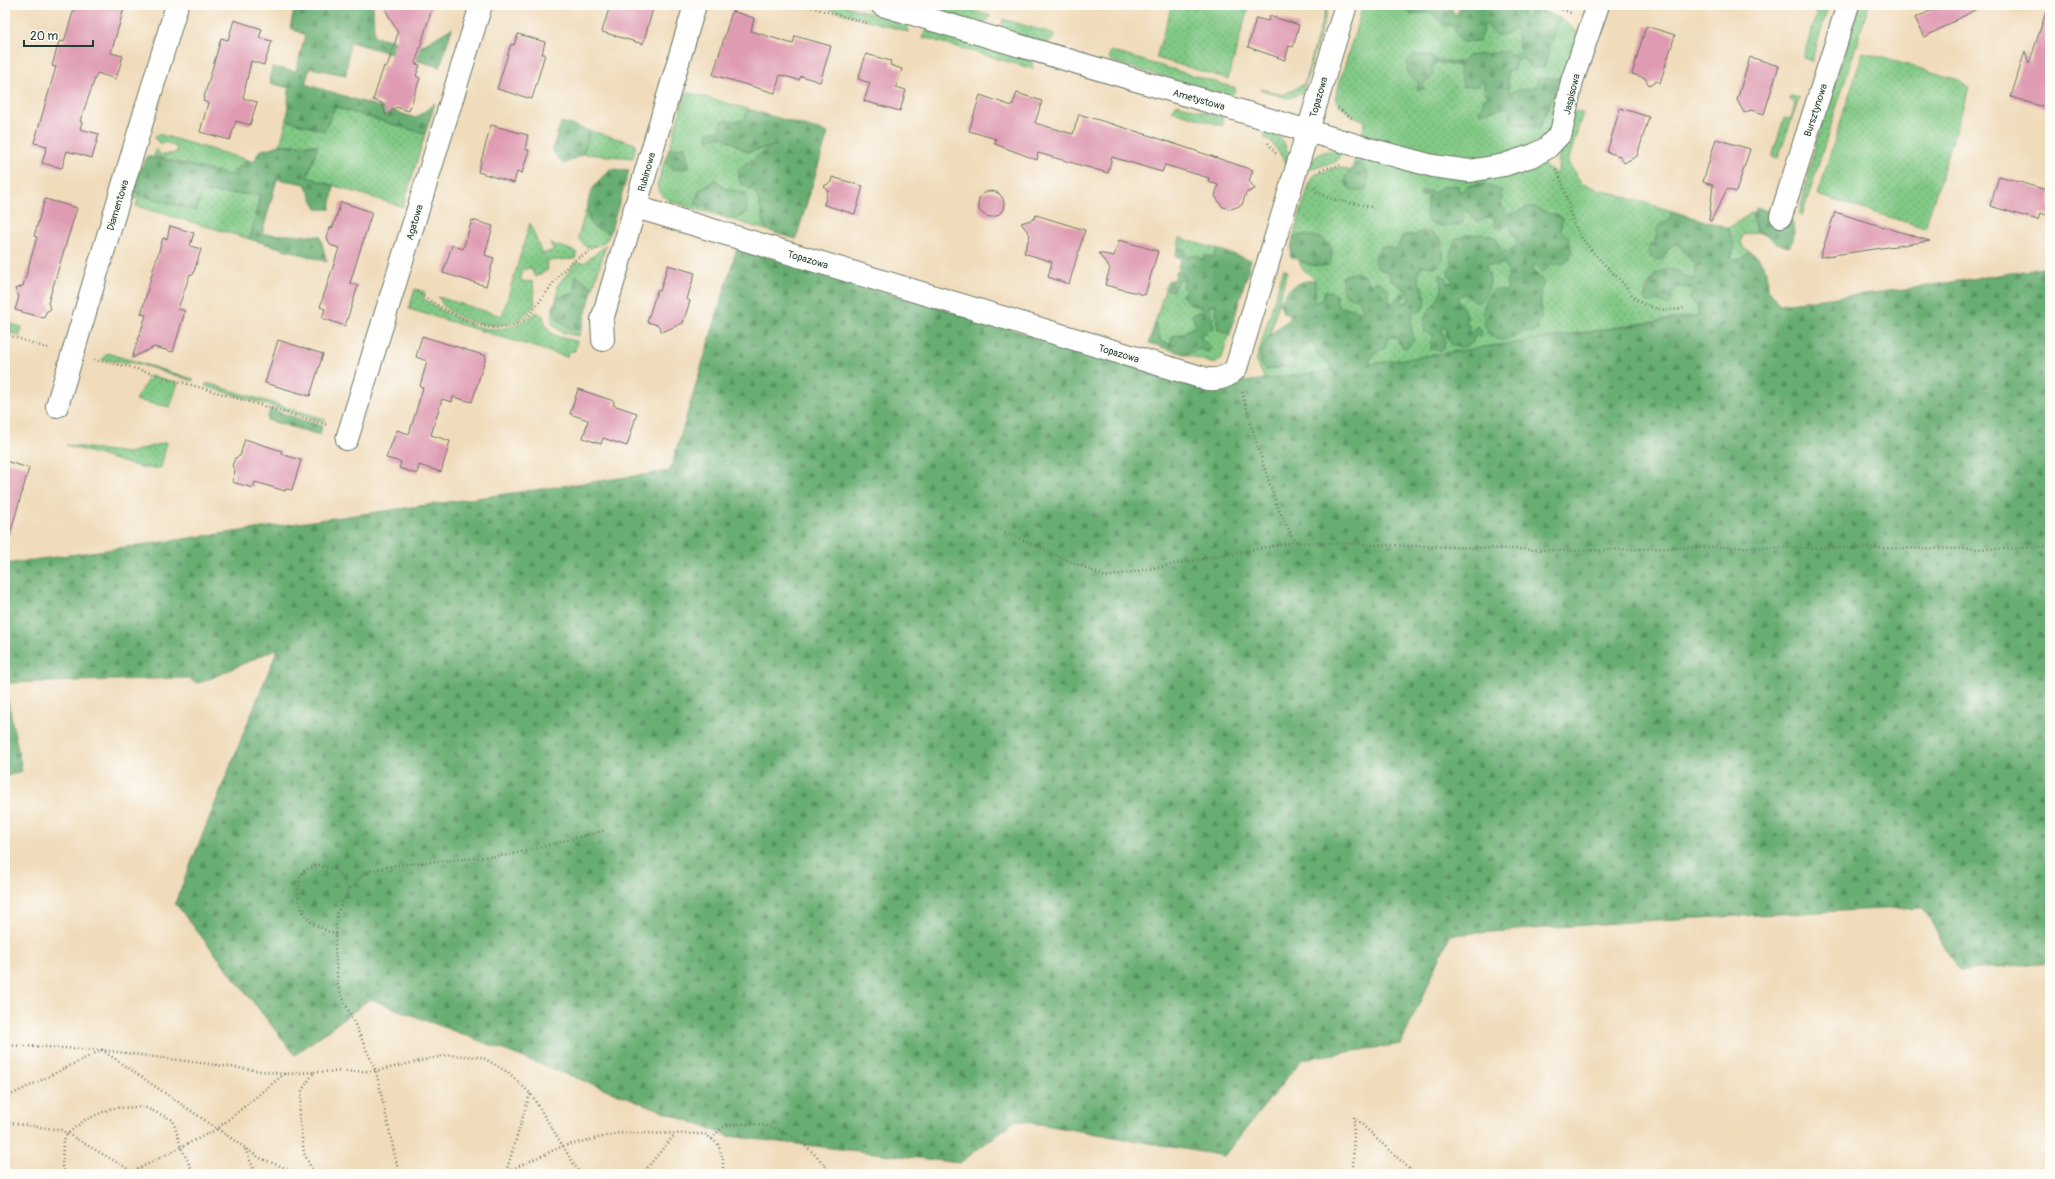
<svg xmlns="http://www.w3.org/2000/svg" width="2055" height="1179" font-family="Pangolin,sans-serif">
<defs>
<pattern id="grass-dots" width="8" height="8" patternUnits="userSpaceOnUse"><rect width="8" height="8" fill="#81c985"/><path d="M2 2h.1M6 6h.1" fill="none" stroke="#69a46e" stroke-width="1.8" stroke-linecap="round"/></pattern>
<pattern id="forest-firs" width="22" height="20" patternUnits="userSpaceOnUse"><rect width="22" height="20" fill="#68ad72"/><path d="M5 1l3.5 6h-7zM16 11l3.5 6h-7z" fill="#558e5e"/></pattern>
</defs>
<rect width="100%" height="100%" fill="#fdfcf7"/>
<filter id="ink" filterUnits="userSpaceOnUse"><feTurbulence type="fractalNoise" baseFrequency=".025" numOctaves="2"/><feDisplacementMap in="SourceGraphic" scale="8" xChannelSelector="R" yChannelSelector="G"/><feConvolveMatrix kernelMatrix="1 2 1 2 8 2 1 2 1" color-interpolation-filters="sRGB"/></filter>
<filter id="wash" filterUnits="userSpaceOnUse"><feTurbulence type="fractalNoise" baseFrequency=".012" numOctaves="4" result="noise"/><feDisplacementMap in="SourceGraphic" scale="16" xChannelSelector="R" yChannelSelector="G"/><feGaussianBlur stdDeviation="0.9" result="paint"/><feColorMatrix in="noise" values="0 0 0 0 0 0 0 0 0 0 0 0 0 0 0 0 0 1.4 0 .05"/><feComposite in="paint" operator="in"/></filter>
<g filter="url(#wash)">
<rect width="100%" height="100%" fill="#f0dcbb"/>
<path fill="url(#grass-dots)" stroke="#50835c" d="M 816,5 L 843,5 L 906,24 L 908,32 Z
M 920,5 L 954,5 L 991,16 L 984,24 Z
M 1172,5 L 1249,5 L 1228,79 L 1156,58 Z
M 1327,5 L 1329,5 L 1302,94 L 1287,98 L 1261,90 L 1261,89 L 1283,95 L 1304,84 Z
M 1363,5 L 1406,5 L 1411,15 L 1430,12 L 1446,26 L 1451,24 L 1485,22 L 1506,34 L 1516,28 L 1520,51 C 1500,64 1458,62 1434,60 L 1423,83 L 1434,63 L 1458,65 L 1480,80 L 1483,80 L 1485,93 L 1540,129 L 1552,97 L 1560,98 L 1551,130 L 1543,140 L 1500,157 L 1449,163 L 1362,135 L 1365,121 C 1353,116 1340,110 1335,98 Z
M 1523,5 L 1539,5 L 1540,9 L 1532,8 L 1528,19 L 1523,18 Z
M 1819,5 L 1828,7 L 1812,61 L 1803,58 Z
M 1860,5 L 1869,5 L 1802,216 L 1799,215 L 1816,142 Z
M 1560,18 L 1581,35 L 1566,78 L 1537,79 L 1536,87 L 1509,92 L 1507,71 L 1514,70 L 1516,59 L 1525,59 L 1543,68 Z
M 1003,19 L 1054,34 L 1053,39 L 1048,43 L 1003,30 L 1002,24 Z
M 927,30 L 1032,61 L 1033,69 L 922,37 Z
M 1111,51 L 1236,88 L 1234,93 L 1229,97 L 1111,61 L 1109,56 Z
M 1863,52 L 1959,80 L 1969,88 L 1925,228 L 1817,195 Z
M 686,92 L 748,109 L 744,121 L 722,121 L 721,136 L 748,152 L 774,146 L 740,183 L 756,191 L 766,230 L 732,220 L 747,213 L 718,212 L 720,216 L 669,201 L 661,194 L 657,186 L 664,162 L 675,170 L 685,147 L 669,149 Z
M 1791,96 L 1799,98 L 1778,158 L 1772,157 L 1784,118 L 1789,119 L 1792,116 L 1795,103 L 1790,100 Z
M 1177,104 L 1222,117 L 1223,126 L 1172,111 Z
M 335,107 L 425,134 L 403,207 L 307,177 L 318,145 L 280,145 L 287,120 L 324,131 Z
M 1577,111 L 1583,113 L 1568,162 L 1582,184 L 1672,211 L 1669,221 L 1659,225 L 1655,242 L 1649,246 L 1669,248 L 1676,243 L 1681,245 L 1687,257 L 1695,263 L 1696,274 L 1693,278 L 1684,277 L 1677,270 L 1652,279 L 1645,292 L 1661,302 L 1672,300 L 1670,297 L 1678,287 L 1691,288 L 1695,291 L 1691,294 L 1695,303 L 1698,306 L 1698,315 L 1371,364 L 1370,360 C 1373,352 1378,350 1385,348 L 1387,339 L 1393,336 L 1397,337 L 1399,344 L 1413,340 C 1412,332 1409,321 1413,313 L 1422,310 C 1424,306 1426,302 1425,297 C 1424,285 1412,279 1421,266 L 1437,267 C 1446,259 1444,245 1438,236 L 1420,232 L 1414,236 L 1407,234 L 1401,239 L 1397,248 L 1393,249 L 1386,271 L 1389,274 L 1390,279 L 1406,290 L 1410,297 L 1407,303 L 1402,303 L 1401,301 L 1406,295 L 1404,292 L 1392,303 L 1389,303 L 1388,300 L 1368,282 L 1357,299 L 1362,305 L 1363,309 L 1361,312 L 1349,308 L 1339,307 L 1337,304 L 1336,295 L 1324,293 L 1322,300 L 1315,303 L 1315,280 L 1301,267 L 1299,261 L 1311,265 L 1323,238 L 1304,235 L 1293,237 L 1311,179 L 1316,174 L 1339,167 L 1351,171 L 1345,182 L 1352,192 L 1360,164 L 1354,164 L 1355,156 L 1385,160 L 1542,161 L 1547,169 L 1551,169 L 1556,174 L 1558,171 L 1559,151 L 1573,113 Z
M 1266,130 C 1283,134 1290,149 1287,164 L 1270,140 L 1264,138 Z
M 591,131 L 636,144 L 633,158 L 583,154 Z
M 158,134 L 248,160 L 229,175 L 154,156 L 156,149 L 161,155 L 176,153 L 177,148 L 166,142 L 163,144 L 158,142 L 154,137 Z
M 1335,150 L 1342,152 L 1336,162 L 1308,170 C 1312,156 1321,151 1335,150 Z
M 143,190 L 196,211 L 202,192 L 260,195 L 250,239 L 136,206 L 140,194 L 136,199 L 133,199 L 132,191 L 138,193 Z
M 586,209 L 591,226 L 610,233 C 606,245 598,246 586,247 L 578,238 Z
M 1753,212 L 1753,221 L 1757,232 L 1743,235 L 1741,241 L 1744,249 L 1750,252 C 1743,256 1742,262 1733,259 L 1731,256 L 1735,248 L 1728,228 Z
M 530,223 L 542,254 L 554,250 L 550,243 L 577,252 L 575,259 L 546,261 L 548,270 L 535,277 L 531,268 L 521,270 L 521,281 L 533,282 L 535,305 C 529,311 523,319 514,322 C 495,329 463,323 447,309 C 443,307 441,300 438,297 L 502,316 Z
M 1180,238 L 1217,249 L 1214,257 L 1204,260 L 1187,258 L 1185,251 L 1178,248 Z
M 606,245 L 593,288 L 575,275 L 575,293 L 557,298 L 558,285 L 576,262 L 584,263 Z
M 1284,268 L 1287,271 L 1270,335 L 1263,346 L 1266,370 L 1285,367 L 1290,369 L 1299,351 L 1310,342 C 1314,346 1314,349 1317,353 C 1322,360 1329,361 1333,370 L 1262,380 L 1264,377 L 1256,361 Z
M 1185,279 L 1191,304 L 1201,307 L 1202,312 L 1192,314 L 1196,326 L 1179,335 L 1173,336 L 1170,344 L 1161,342 L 1155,323 L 1165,289 L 1173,291 L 1178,280 Z
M 415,289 L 425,292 L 423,298 C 459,322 498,346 536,312 L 543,316 C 548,337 558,337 577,341 L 575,351 L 568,352 L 567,357 L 409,309 Z
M 1215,304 L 1218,329 L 1230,334 L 1221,360 L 1214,364 L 1184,354 L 1200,349 L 1208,352 L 1210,348 L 1199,336 L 1209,306 Z
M 553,307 L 558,320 L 574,330 L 582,327 L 579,336 L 564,333 L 557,329 L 552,323 Z
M 5,322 L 22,327 L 20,336 L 5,331 Z
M 107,353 L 193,379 L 193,381 L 136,363 L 102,360 Z
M 150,376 L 178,383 L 170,407 L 135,400 Z
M 207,383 L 325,419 L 324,422 L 205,386 Z
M 167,442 L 161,468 L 143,468 L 66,445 L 128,453 Z"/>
<path fill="url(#forest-firs)" stroke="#447553" d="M 295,5 L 373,5 L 374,36 L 420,47 L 452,28 L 440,67 L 350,42 L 346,75 L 310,68 L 305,84 L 416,118 L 435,103 L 425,134 L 335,107 L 324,131 L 287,120 L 289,88 L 270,83 L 272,67 L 296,71 L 305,35 L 290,28 Z
M 1406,5 L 1432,5 L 1435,11 L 1440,5 L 1448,5 L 1456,15 L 1460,8 L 1458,5 L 1523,5 L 1523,17 L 1527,19 L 1532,7 L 1560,18 L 1544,68 L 1531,68 L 1525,59 L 1516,59 L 1514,70 L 1507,71 L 1509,92 L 1536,87 L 1537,78 L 1566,78 L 1560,98 L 1552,97 L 1539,129 L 1511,122 L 1509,107 L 1479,113 L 1484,99 L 1489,96 L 1485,93 L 1483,80 L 1480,81 L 1478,86 L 1463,87 L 1458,65 L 1434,63 L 1432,77 L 1423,83 L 1424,89 L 1418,89 L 1418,82 L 1408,75 L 1407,63 L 1413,56 L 1428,55 L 1434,60 L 1461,63 L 1467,56 L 1508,51 L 1513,56 L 1520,51 L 1516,28 L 1506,34 L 1496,36 L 1485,23 L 1479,41 L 1461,42 L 1451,24 L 1446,26 L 1430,12 L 1411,15 Z
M 748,109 L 828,133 L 796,239 L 766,230 L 756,192 L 740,183 L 738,169 L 772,146 L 748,152 L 721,136 L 708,140 L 707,132 L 720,130 L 722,121 L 744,121 Z
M 561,122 L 591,131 L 583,154 L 563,164 L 552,150 Z
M 280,145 L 318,145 L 307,177 L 334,186 L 330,209 L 317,209 L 305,184 L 277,179 L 262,234 L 320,236 L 327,262 L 250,239 L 260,195 L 202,192 L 196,211 L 140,195 L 142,191 L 139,193 L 132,191 L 132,172 L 142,167 L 147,156 L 229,175 L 248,160 L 254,162 L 259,151 Z
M 685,147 L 690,168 L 675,170 L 664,162 L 669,149 Z
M 1360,163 C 1369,171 1370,178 1366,189 C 1354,194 1346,191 1345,176 L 1351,171 L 1354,164 Z
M 610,169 L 629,170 L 610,233 L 591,226 C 583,198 590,189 610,169 Z
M 716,179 L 723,188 L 746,193 L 747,213 L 732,220 L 720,216 L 718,212 L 695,204 L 699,190 Z
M 1476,184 L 1486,184 L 1502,191 L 1501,204 L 1505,213 C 1516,216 1522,207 1532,207 C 1538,207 1542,212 1547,213 C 1554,214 1556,213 1562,218 L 1561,231 L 1568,236 L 1572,252 L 1566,263 L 1552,264 L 1545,271 L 1542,271 L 1536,265 L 1533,266 L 1533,271 L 1543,281 L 1543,286 L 1540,291 L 1541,317 L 1537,325 L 1538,329 L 1533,332 L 1523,331 C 1519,334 1516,338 1511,339 C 1472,349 1480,284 1500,289 C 1502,290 1504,291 1506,292 L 1508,290 L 1506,282 L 1509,274 L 1504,264 L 1501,263 L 1497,266 L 1490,264 L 1487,265 C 1486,270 1487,270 1489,274 C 1493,283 1486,298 1478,303 L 1465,294 L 1459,296 L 1458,300 L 1468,316 L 1465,323 L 1469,325 L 1469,332 L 1472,333 L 1474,328 L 1479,327 L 1482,332 L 1480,336 L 1474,337 L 1473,342 C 1466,349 1453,350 1448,339 C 1446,336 1447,333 1447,329 L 1443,328 L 1441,330 L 1445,338 L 1444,349 L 1440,351 L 1431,349 L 1430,342 L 1434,335 L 1425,332 C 1419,313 1436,307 1441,292 C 1444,285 1439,280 1440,274 L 1445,277 L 1447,283 L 1453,283 L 1452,278 L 1448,276 L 1449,270 L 1453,263 L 1449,257 L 1455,240 C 1465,234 1487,231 1496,238 C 1500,245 1498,250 1507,252 L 1518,245 C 1517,237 1512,236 1511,226 L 1507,225 L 1500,230 L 1494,226 L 1495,219 L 1491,216 L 1479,221 L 1474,219 L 1470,214 L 1465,210 L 1463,212 L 1463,223 C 1451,228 1440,227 1428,222 C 1425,212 1426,206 1429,196 L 1424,195 L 1420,197 L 1421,192 L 1425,191 L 1434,193 C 1440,187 1450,183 1458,186 L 1460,193 L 1468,186 Z
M 1757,207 L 1792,221 C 1795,231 1795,239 1789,247 L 1776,244 L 1770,237 L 1757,232 L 1753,216 Z
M 1672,211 L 1728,228 L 1735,248 L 1731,256 L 1733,259 L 1738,261 L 1750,252 L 1759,258 L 1764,267 L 1767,272 L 1768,289 L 1779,304 L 1906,289 L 2050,267 L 2050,962 L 1958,971 L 1923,907 L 1657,920 L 1450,935 L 1401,1044 L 1302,1059 L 1224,1156 L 1016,1120 L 960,1163 L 728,1136 L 370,999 L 295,1055 L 175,903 L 278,648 L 205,681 L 197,683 L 187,678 L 5,683 L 5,564 L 670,471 L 737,248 L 1211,389 L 1227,389 L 1236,383 L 1333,370 C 1330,360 1322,360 1317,353 C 1314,349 1315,346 1310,342 C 1300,350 1295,355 1294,368 L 1284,367 L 1266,370 C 1249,351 1275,329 1290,319 L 1290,316 L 1283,312 L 1280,304 C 1287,287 1297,281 1315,280 L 1315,303 L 1322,300 L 1325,291 L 1333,292 L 1336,295 L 1337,304 L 1339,307 L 1349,308 L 1361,312 L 1363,309 L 1359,300 C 1345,295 1339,295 1343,276 L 1355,272 L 1366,277 L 1368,282 L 1371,284 L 1377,281 L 1389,289 L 1389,303 L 1392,303 L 1404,292 L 1407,295 L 1401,301 L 1402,303 L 1407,303 L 1410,297 L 1406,290 L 1390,279 L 1389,274 L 1386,271 C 1377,270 1375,265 1374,258 L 1380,247 L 1388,246 L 1393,249 L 1397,248 L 1403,235 C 1407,235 1409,236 1412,236 C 1416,236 1418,233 1421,232 C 1434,230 1441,238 1443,250 C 1443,257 1443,262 1437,267 L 1421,266 C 1412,279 1424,285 1425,297 C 1426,302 1424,306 1422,310 L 1413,313 C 1409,321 1412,332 1414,340 L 1407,347 L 1403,348 L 1397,337 L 1393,336 L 1387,339 L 1385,348 C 1378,350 1373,352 1370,360 L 1371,364 L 1698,316 L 1698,306 L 1692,303 L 1688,298 L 1695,291 L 1691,288 L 1678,287 L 1671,296 L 1671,303 L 1668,306 L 1658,301 L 1654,303 L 1648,302 L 1644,298 L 1655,274 C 1679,263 1673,275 1693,278 L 1696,274 L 1695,263 C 1684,256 1685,240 1671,245 L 1663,259 L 1657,260 L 1649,256 L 1649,246 L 1655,242 C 1661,227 1650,231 1669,221 Z
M 1304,235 C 1323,237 1339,243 1329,265 C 1315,269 1303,262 1290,256 L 1293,237 Z
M 1178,248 L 1185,251 L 1187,258 L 1195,255 L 1203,260 L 1205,256 L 1214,257 L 1217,249 L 1251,260 L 1230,334 L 1218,329 L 1215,304 L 1209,306 L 1214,328 L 1199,336 L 1211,348 L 1208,352 L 1200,349 L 1184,354 L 1149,343 L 1155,323 L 1161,342 L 1170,344 L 1173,336 L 1179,335 L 1196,326 L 1192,314 L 1202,312 L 1201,307 L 1191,304 L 1182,296 L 1186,289 L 1182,287 L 1185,279 L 1178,280 L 1173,291 L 1165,289 L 1168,281 L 1175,279 L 1176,272 L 1180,271 L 1178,267 L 1181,258 L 1175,256 Z
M 575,275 L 593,288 L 582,327 L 574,330 C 562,325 558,319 553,307 L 557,298 L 575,293 Z
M 270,409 L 322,426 L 320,435 L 267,420 Z
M 5,685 L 22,771 L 5,777 Z"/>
<g id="blocks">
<path fill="#df9bb2" d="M 75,5 L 125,5 L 111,53 L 123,56 L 116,79 L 97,73 L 80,121 L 82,122 L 80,129 L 99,134 L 92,158 L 67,151 L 62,168 L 42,163 L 47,146 L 34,143 L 56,67 L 52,66 L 59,41 L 64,42 Z
M 383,5 L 433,5 L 415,64 L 420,65 L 416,76 L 420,78 L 409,111 L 396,107 L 386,116 L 382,103 L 373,100 L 384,66 L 387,67 L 398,33 Z
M 610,5 L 654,5 L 643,44 L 602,32 Z
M 1927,5 L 1984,5 L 1925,37 L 1915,18 L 1930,11 Z
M 732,11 L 754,18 L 751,31 L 793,44 L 795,36 L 831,46 L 820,82 L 801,76 L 799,80 L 780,75 L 775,93 L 713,75 Z
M 2046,12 L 2050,13 L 2050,109 L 2011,97 L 2025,51 L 2029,64 Z
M 1270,16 L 1299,25 L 1293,47 L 1289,46 L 1285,60 L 1248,47 L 1256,18 L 1268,21 Z
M 234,20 L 262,29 L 259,38 L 272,41 L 264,65 L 251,61 L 243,98 L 257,102 L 250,125 L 236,121 L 230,140 L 200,132 L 208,103 L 203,101 L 221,38 L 228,40 Z
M 1646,26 L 1675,35 L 1660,83 L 1656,81 L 1649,85 L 1645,78 L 1632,74 Z
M 518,34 L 545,42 L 542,54 L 545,54 L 532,99 L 497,89 L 511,44 L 514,45 Z
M 866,54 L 891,61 L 890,65 L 902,69 L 896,87 L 906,90 L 900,111 L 864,101 L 870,83 L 858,79 Z
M 1750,57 L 1779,66 L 1764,114 L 1751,110 L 1744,113 L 1737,100 Z
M 1017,93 L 1042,101 L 1035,123 L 1073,134 L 1079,114 L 1145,134 L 1253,170 L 1249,181 L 1255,189 L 1246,193 L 1242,205 L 1231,209 L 1223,207 L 1215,196 L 1218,185 L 1208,182 L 1209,178 L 1165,165 L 1162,172 L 1112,157 L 1108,173 L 1038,153 L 1037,160 L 995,144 L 996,139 L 969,131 L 980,95 L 1012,106 Z
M 1620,108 L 1649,117 L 1637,156 L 1624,163 L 1620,156 L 1607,152 Z
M 491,125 L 528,135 L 525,149 L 529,150 L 522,173 L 517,172 L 514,183 L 478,172 Z
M 1716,139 L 1750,149 L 1736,192 L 1727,189 L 1711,221 L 1709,220 L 1713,185 L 1703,182 Z
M 1999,176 L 2050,191 L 2050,216 L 2040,213 L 2038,220 L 1990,206 Z
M 832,177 L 863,186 L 855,214 L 824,205 L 828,191 L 824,186 L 831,182 Z
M978 204a13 13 0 1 1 26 0a13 13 0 1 1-26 0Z
M 45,199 L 77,208 L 48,303 L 51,309 L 46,312 L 44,318 L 15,310 L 19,297 L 15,289 L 23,286 L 37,237 L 34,236 Z
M 341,202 L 372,212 L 350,283 L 358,286 L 345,326 L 322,318 L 325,309 L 320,307 L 339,248 L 330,245 L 327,238 L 330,228 L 333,227 Z
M 1835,212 L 1930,241 L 1820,257 Z
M 1036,215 L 1085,230 L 1069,284 L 1048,277 L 1052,262 L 1024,253 L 1030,235 L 1021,223 L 1034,219 Z
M 472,220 L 493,226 L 485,255 L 494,258 L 486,286 L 443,273 L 452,245 L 463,249 Z
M 170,226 L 194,233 L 190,246 L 201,249 L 193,275 L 190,274 L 178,309 L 185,311 L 173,352 L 154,347 L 132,358 L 146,315 L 141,314 L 153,270 L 163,238 L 167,239 Z
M 1119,240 L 1158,251 L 1145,295 L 1105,285 L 1110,268 L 1098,253 L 1114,256 Z
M 668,265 L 695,273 L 687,299 L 690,301 L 683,323 L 662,332 L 658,325 L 647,322 L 657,291 L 660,291 Z
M 422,336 L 486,356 L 472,402 L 453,397 L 452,402 L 442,399 L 431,435 L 450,441 L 441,472 L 419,465 L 417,474 L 399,468 L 401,462 L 386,458 L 397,430 L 409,434 L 423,388 L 420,386 L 427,361 L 416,357 Z
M 278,340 L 323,354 L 310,396 L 265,383 Z
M 578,389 L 614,401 L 613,405 L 637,413 L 627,446 L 603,438 L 601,444 L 583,438 L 588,420 L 570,414 Z
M 245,439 L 282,451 L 281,454 L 301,460 L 292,490 L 286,489 L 285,491 L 255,482 L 253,488 L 232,482 L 235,471 L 232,466 L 235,458 L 240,456 Z
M 5,461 L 29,468 L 10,534 L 5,533 Z"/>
</g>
</g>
<g filter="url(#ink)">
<use href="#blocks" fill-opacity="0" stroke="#687563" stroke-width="1"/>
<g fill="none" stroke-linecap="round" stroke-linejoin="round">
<g stroke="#687563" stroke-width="24">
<path id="minor" d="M 882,5 L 1366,148 L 1433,166 L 1470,171 L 1504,165 L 1534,155 L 1547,148 L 1561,133 L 1572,81 L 1598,5
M 636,207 L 1207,379 C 1218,380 1229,377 1236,368 L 1346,5
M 1781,216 L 1848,5
M 603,340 L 602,320 L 695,5
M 57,406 L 177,5
M 347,439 L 481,5"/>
</g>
<path stroke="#687563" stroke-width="2.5" stroke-dasharray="1 3" stroke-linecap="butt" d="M 804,5 L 869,24
M 1551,5 L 1571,13
M 1338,108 L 1353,119
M 1268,143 L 1277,155
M 1320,170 L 1340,165
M 1556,170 C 1568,188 1566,211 1577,230 C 1588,250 1607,266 1623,283 C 1627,288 1631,295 1636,299 C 1650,310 1670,313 1686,307
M 1314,188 C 1328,204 1355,201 1374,208
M 417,292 C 444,309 498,347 528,316 C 542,301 557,274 572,262 C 580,256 590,252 599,247
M 5,334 L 50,349
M 94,360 L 130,367 L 328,425
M 1242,392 L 1252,429 L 1277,506 L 1295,542
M 1001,530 L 1105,577 L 1295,542 L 1574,551 L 1700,547 L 2008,549 L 2050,546
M 336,935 C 328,931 317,927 310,921 C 296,907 296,888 303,871 L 319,865 L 337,870 L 349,890
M 5,1045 L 102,1050 L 284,1074 L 217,1129 L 128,1174
M 314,1072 L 376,1071 L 338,987 L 335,948 L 337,913 L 349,890 L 365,872 L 396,865 L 509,855 L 606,830
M 284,1074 L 314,1072 L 302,1090 L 299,1115 L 304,1153 L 314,1174
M 530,1094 L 506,1172 L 563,1146 L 620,1133 L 705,1134 L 718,1144 L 723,1160 L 723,1174
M 5,1098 L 102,1050 L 260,1158 L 300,1174
M 5,1122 L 61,1130 L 137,1174
M 712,1139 C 715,1135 719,1130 723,1128 C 728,1124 740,1124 747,1124 C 785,1124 809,1145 832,1174
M 245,1149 L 256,1174
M 66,1174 L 62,1166 L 63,1142 L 67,1134 L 85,1120 L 112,1108 L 144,1107 L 173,1120 L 181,1147 L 194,1174
M 399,1174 L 376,1071 L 447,1055 L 482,1057 L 509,1073 L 531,1094 L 580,1174
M 478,1174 L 521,1171 L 531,1174
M 642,1174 L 675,1134
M 1353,1174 L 1354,1117 L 1415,1174"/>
<use href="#minor" stroke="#fff" stroke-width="22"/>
</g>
</g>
<g text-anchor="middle" stroke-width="3" stroke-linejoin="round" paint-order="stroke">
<g font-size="10" fill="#1f3d34" stroke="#fdfcf7">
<text transform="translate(1571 94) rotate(-76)" y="4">Jaspisowa</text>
<text transform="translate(1318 97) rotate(-74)" y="4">Topazowa</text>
<text transform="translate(1199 99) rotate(16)" y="4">Ametystowa</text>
<text transform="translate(1815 110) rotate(-72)" y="4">Bursztynowa</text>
<text transform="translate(646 172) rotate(-74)" y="4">Rubinowa</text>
<text transform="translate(117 205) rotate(-73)" y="4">Diamentowa</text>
<text transform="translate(414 222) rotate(-73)" y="4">Agatowa</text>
<text transform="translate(808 259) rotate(17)" y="4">Topazowa</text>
<text transform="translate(1119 353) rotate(17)" y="4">Topazowa</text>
</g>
</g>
<rect width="2055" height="1179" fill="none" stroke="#fdfcf7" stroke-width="20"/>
<path d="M24 40v6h69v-6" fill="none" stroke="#1f3d34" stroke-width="2"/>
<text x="30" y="40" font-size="12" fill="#1f3d34" stroke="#fdfcf7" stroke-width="3" paint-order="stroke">20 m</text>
</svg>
